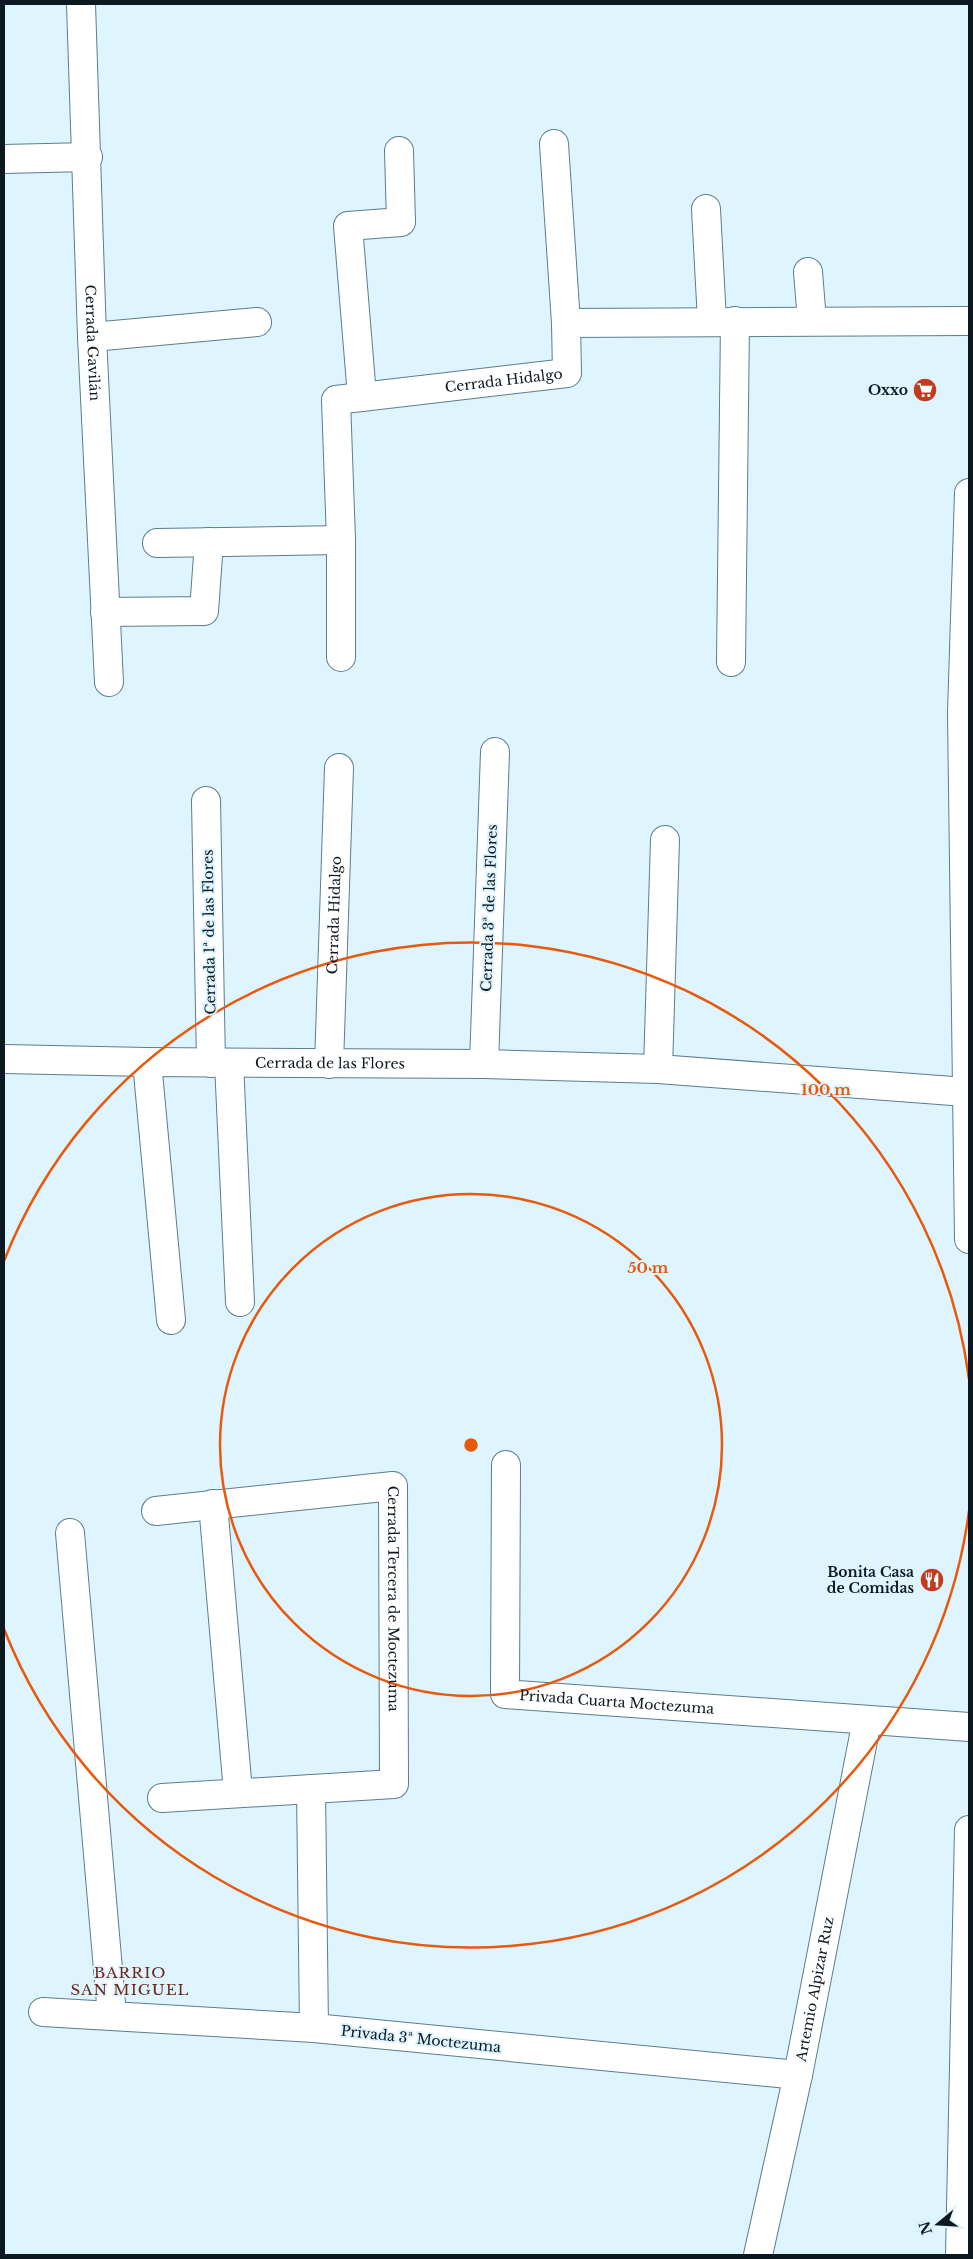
<svg xmlns="http://www.w3.org/2000/svg" width="973" height="2259" font-family="'Libre Baskerville',serif">
<rect width="100%" height="100%" fill="#def4ff"/>
<g fill="none" stroke-linecap="round" stroke-linejoin="round">
<g stroke="#5b7d8d" stroke-width="30">
<g id="minor">
<path id="s1" d="M 81,4 L 92,337 L 109,682"/>
<path d="M 4,159 L 88,157"/>
<path d="M 706,209 L 712,321"/>
<path d="M 808,272 L 812,321"/>
<path d="M 566,323 L 969,321"/>
<path d="M 92,337 L 257,322"/>
<path d="M 362,396 L 348,226 L 401,222 L 399,151"/>
<path d="M 157,543 L 341,540"/>
<path d="M 105,612 L 204,611 L 209,542"/>
<path id="s2" d="M 341,657 L 341,540 L 336,400 L 567,373 L 566,323 L 554,144"/>
<path d="M 731,662 L 735,321"/>
<path d="M 206,801 L 211,1063"/>
<path id="s3" d="M 4,1059 L 147,1062 L 484,1064 L 658,1069 L 966,1092"/>
<path d="M 147,1062 L 171,1320"/>
<path d="M 229,1063 L 240,1302"/>
<path id="s4" d="M 329,1064 L 339,768"/>
<path d="M 484,1064 L 495,752"/>
<path d="M 658,1069 L 665,840"/>
<path id="s5" d="M 506,1465 L 505,1694 L 969,1727"/>
<path d="M 213,1504 L 238,1792"/>
<path id="s6" d="M 156,1511 L 393,1486 L 394,1784 L 162,1798"/>
<path d="M 70,1533 L 112,2015"/>
<path d="M 311,1789 L 314,2028"/>
<path d="M 43,2012 L 314,2028 L 798,2075"/>
<path id="s7" d="M 758,2255 L 798,2075 L 867,1720"/>
</g>
</g>
<g stroke="#5b7d8d" stroke-width="30">
<path id="tertiary" d="M 969,493 L 962,713 L 969,1239
M 960,2255 L 969,1830"/>
</g>
<use href="#minor" stroke="#fff" stroke-width="28"/>
<use href="#tertiary" stroke="#fff" stroke-width="28"/>
</g>
<g fill="none" stroke="#e8590c" stroke-width="2.5">
<circle cx="471" cy="1445" r="251"/>
<path d="M969 1511A502 502 0 0 1 4 1629M4 1261A502 502 0 0 1 969 1379"/>
</g>
<defs>
<g id="supermarket-disc" transform="scale(1.25)"><circle r="9.5" fill="#c43a1c" stroke="#def4ff"/><path d="M-6-5.5h2.5l.6 2H6L4.5 2H-2.5L-4.4-4H-6ZM-1.5 3.2a1.3 1.3 0 1 0 .1 0ZM3 3.2a1.3 1.3 0 1 0 .1 0Z" fill="#fff"/></g>
<g id="restaurant-disc" transform="scale(1.25)"><circle r="9.5" fill="#c43a1c" stroke="#def4ff"/><path d="M-5-6h1v4h1v-4h1v4h1v-4h1v5L-1.5 .5V6h-2V.5L-5-1ZM5-6V6H3V1.5H1.5Q1.5-4 5-6Z" fill="#fff"/></g>
</defs>
<g fill-rule="evenodd">
<use href="#supermarket-disc" x="925" y="390"/>
<use href="#restaurant-disc" x="932" y="1580"/>
</g>
<g text-anchor="middle" stroke-width="4" stroke-linejoin="round" paint-order="stroke">
<g font-size="14" fill="#0c1920" stroke="#def4ff">
<text dy="5" stroke="none"><textPath href="#s1" startOffset="339">Cerrada Gavilán</textPath></text>
<text dy="5" stroke="none"><textPath href="#s2" startOffset="426">Cerrada Hidalgo</textPath></text>
<text transform="translate(489 908) rotate(-88)" y="5">Cerrada 3ª de las Flores</text>
<text dy="5" stroke="none"><textPath href="#s4" startOffset="149">Cerrada Hidalgo</textPath></text>
<text transform="translate(209 932) rotate(-91)" y="5">Cerrada 1ª de las Flores</text>
<text dy="5" stroke="none"><textPath href="#s3" startOffset="326">Cerrada de las Flores</textPath></text>
<text dy="5" stroke="none"><textPath href="#s6" startOffset="351">Cerrada Tercera de Moctezuma</textPath></text>
<text dy="5" stroke="none"><textPath href="#s5" startOffset="341">Privada Cuarta Moctezuma</textPath></text>
<text dy="5" stroke="none"><textPath href="#s7" startOffset="272">Artemio Alpizar Ruz</textPath></text>
<text transform="translate(421 2039) rotate(6)" y="5">Privada 3ª Moctezuma</text>
</g>
<g font-size="14" font-weight="bold" fill="#0c1920" stroke="#def4ff" text-anchor="end">
<text x="908" y="395">Oxxo</text>
<text x="914" y="1577">Bonita Casa<tspan x="914" dy="16">de Comidas</tspan></text>
</g>
<g font-size="15" letter-spacing="1" fill="#6b281a" stroke="#def4ff">
<text x="130" y="1978">BARRIO<tspan x="130" dy="17">SAN MIGUEL</tspan></text>
</g>
</g>
<circle cx="471" cy="1445" r="8" fill="#e8590c" stroke="#def4ff" stroke-width="2.5"/>
<g font-size="15" text-anchor="middle" font-weight="bold" fill="#e8590c" stroke="#def4ff" stroke-width="4" stroke-linejoin="round" paint-order="stroke">
<text x="826" y="1095">100 m</text>
<text x="648" y="1273">50 m</text>
</g>
<rect width="973" height="2259" fill="none" stroke="#0c1920" stroke-width="10"/>
<g transform="translate(938 2224) rotate(252)" stroke="#def4ff" stroke-width="4" paint-order="stroke">
<path d="M0-4L9 19L0 12L-9 19Z" fill="#0c1920"/>
<text y="-8" font-size="14" font-weight="bold" text-anchor="middle" fill="#0c1920">N</text>
</g>
</svg>
